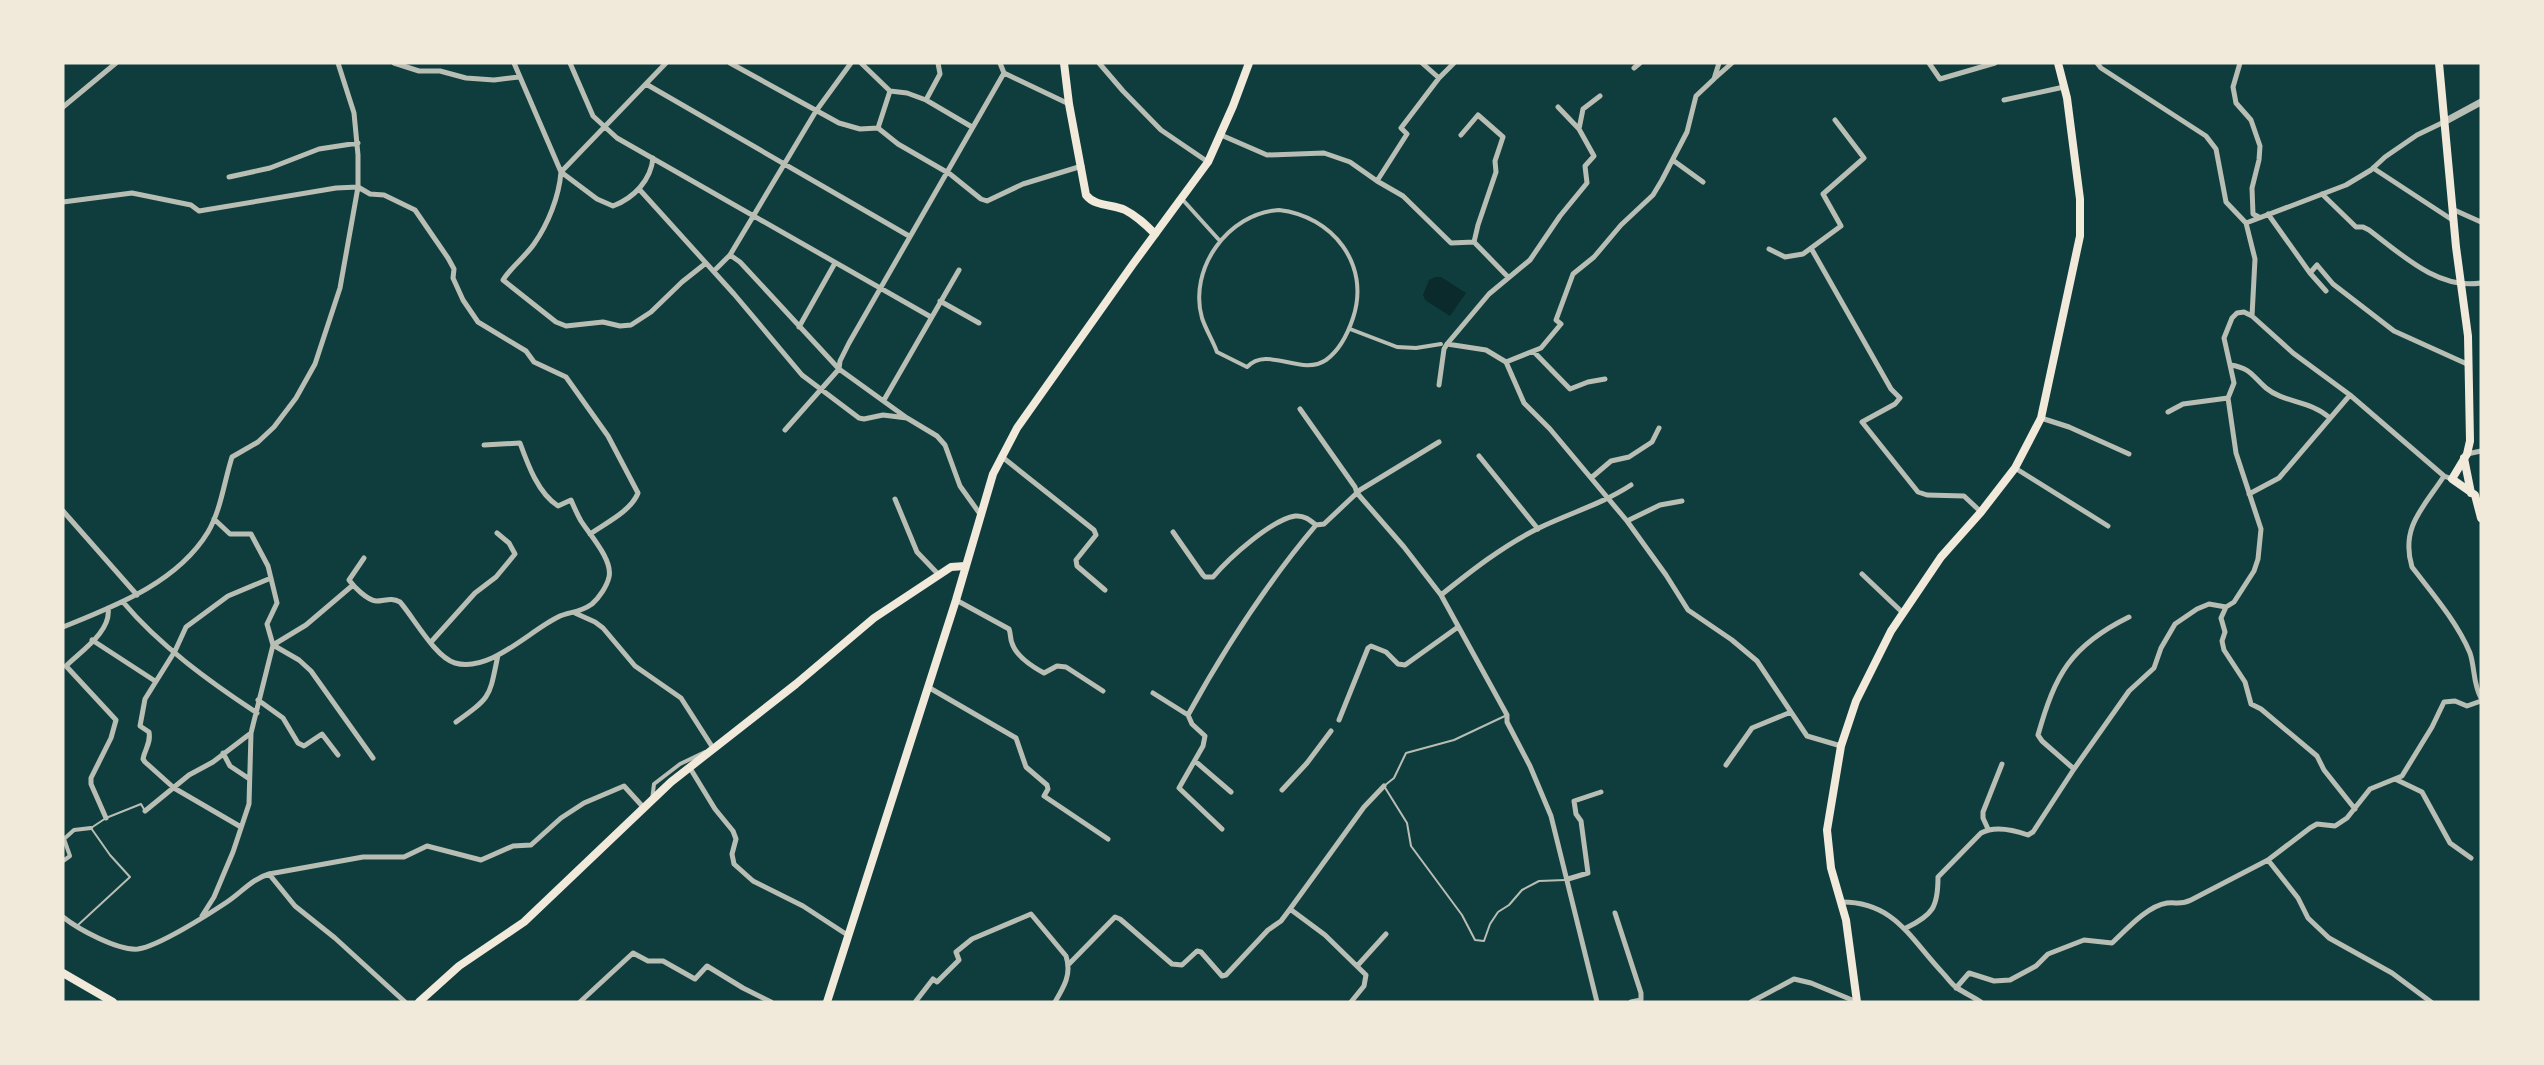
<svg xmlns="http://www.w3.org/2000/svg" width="2544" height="1065" font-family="Helvetica,sans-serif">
<rect width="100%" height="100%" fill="#0f3d3e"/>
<path fill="#0a2a2b" d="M 1435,277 L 1441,277 L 1466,293 L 1450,316 L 1425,300 L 1423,295 L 1429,280 Z"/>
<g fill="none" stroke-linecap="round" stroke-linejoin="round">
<path stroke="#b8beb3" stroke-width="2" d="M 1507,715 L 1454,740 L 1406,753 L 1394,778 L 1384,786 L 1407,823 L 1411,846 L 1462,915 L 1475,940 L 1484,941 L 1490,924 L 1498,912 L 1509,905 L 1522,890 L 1539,881 L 1565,880
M 78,925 L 130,877 L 110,855 L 91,828 L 106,818 L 141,804 L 145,811"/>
<path stroke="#b8beb3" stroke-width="4" d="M 1182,199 L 1220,241
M 1279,210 C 1332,216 1371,264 1353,318 C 1348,333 1340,350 1326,360 C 1301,377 1268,345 1247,367 L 1217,352 C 1213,341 1206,330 1202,318 C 1188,269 1228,213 1279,210 Z
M 1350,329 L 1397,347 L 1416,348 L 1441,344
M 652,800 L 654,784 L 680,764 L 705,752
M 63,861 L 70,856 L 64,839 L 74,830 L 91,828"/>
<path stroke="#b8beb3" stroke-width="5" d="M 394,63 L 419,71 L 440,71 L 466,78 L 494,80 L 519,77
M 514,63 L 561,172 C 559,197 548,224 534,244 C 525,257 512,266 503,280 L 556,322 L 566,326 L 603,322 L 620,326 L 631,325 L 651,312 L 682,282 L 706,263
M 570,63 L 593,116 L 617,138 L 931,317
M 730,63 L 839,123 L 860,129 L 878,128 L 898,144 L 950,174 L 981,199 L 987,201 L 1023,184 L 1082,166
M 861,63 L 890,91 L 907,93 L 926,100 L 972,127
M 1000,63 L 1004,73 L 1069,104
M 1099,63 L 1123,91 L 1161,130 L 1208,162
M 1929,63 L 1940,79 L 1995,63
M 2097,63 L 2101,68 L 2206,136 L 2216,149 L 2226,202 L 2246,223 L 2255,259 L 2252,316
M 2240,63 L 2233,87 L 2236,103 L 2251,120 L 2260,146 L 2259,160 L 2252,188 L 2253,214 L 2259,217
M 1634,68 L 1640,63
M 1439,78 L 1454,63
M 1715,78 L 1732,63
M 646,84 L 909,236
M 926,100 L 940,74 L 938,63
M 2004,100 L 2064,87
M 63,107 L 116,63
M 878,128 L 890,91
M 1579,129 L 1583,109 L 1600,96
M 1221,135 L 1267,155 L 1324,153 L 1350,162 L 1377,181 L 1403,196 L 1451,243 L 1474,242 L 1508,277
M 1461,135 L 1478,115 L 1503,137 L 1495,161 L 1496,172 L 1478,225 L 1474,242
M 653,158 C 651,180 634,198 613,206 L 597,199 L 561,172 L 666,63
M 1674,161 L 1703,182
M 2373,168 L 2454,221
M 229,177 L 270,168 L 319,149 L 358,143
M 1377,181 L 1407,134 L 1401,128 L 1439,78 L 1422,63
M 639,189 L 734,294 L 802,375 L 859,418 L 864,419 L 883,415 L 907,418 L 937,436 L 945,445 L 960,486 L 980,514
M 2322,194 L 2356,227 L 2363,227 L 2369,230 C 2401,254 2438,290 2481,283
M 63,202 L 132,193 L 191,205 L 199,211 L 336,188 L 358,187 L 370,194 L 384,195 L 415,210 L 448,258 L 454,269 L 453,278 L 463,300 L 478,322 L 526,351 L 534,362 L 566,377 L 608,436 L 638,493 C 631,511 606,523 590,534
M 2452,209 L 2481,222
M 2268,214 L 2310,273 L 2317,265 L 2333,284 L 2394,331 L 2467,364
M 2246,223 L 2346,185 L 2371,170 L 2385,157 L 2417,135 L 2444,122
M 1811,248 L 1891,389 L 1900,398 L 1895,404 L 1862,422 L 1918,492 L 1927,495 L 1964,496 L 1981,512
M 1769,249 L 1785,257 L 1803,254 L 1841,226 L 1823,194 L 1864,158 L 1835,120
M 730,255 L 740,262 L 839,369 L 907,418
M 714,271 L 730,255 L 816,111 L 851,63
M 2310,273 L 2326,291
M 940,301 L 979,323
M 799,327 L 835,263
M 1447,344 L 1486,350 L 1506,362 L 1541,348 L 1561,324 L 1556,320 L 1573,274 L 1594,257 L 1621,225 L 1653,195 L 1662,180 L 1687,132 L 1696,96 L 1714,79 L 1719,63
M 1534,352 L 1570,389 L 1588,382 L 1605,379
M 1506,362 L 1524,403 L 1550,429 L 1627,521 L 1666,575 L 1688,610 L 1732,640 L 1757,661 L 1807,736 L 1841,746
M 2231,365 C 2252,369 2251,375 2266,388 C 2284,403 2310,400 2330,418
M 1439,385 L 1444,349 L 1447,344 L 1489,294 L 1530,260 L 1560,216 L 1587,183 L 1585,166 L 1594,156 L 1579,129 L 1558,107
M 884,400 L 959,270
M 1300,409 L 1355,487 L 1357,493 L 1404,547 L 1441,595 L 1507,715 L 1507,722 L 1530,766 L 1551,816 L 1597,1002
M 2168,412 L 2183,404 L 2228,398
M 2041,418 L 2069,427 L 2129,454
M 785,430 L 839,369 L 840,361 L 849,343 L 1004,73
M 2467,454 L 2481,451
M 1001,456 L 1094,530 L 1096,535 L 1076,560 L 1077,566 L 1105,590
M 1479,456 L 1538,529
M 2015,468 L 2108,526
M 2444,476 C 2424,507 2400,527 2412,567 C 2432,593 2457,622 2470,653 C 2475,668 2473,684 2481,698
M 1591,478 L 1611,461 L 1629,457 L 1652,442 L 1659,428
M 2249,494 L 2279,478 L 2350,395
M 895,499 L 917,552 L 939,575
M 63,511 L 137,595
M 1627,521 L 1660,505 L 1682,501
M 1173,532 L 1203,575 L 1205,577 L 1213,577 C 1229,558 1271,520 1295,516 C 1304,515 1310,520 1316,525 L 1324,524 L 1360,490 L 1439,442
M 364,558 L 349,580 C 354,587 367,600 376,601 C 385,601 391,597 400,602 C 414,618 435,657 455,663 C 490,673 529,631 558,617 C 569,611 578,614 592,604 C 599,598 607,586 609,577 C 613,560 590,535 581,521 C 577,514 574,507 571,500 L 558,506 C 538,493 528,465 520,443 L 484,445
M 1862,574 L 1903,613
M 353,585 L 306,625 L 273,645 L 299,660 L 311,671 L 373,758
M 1441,595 C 1471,571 1504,545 1539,528 C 1570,513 1602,504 1631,485
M 956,600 L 1009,629 C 1011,634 1010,639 1012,643 C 1016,656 1033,667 1044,673 L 1057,666 L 1066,667 L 1103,691
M 123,602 C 160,646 210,682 257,713
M 575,613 L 595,622 L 603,628 L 635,666 L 681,698 L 713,748
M 63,627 C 115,606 177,583 208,532 C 221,510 224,482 232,457 L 258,442 L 274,427 L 296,398 L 315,364 L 340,288 L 358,187 L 358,155 L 354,113 L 338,63
M 92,640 L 155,681
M 431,642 L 475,593 L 496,577 L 515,554 L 509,543 L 497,533
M 928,687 L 1016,738 L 1026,767 L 1047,785 L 1048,789 L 1044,796 L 1108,839
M 1153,693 L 1188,715 L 1192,724 L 1205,736 L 1203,746 L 1179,788 L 1222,829
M 258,700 L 283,718 L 298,743 L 304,746 L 322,734 L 338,755
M 1188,715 C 1225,648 1266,584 1316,525
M 1339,720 L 1368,648 L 1371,646 L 1386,652 L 1398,664 L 1405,665 L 1458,627
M 456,722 C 492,696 489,698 498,655
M 223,753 L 230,766 L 248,778
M 1195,761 L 1231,792
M 1726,765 L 1752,728 L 1791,712
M 690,768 L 715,809 L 733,831 L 736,839 L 732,854 L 734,864 L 753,881 L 803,906 L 849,936
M 2074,769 L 2129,691 L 2154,668 L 2161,648 L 2175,624 L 2197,609 L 2209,604 L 2226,607
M 2395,779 L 2422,792 L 2450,843 L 2471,858
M 1282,790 L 1307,763 L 1331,731
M 2355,809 L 2324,770 L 2317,756 L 2261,709 L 2251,704 L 2245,682 L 2224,650 L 2222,641 L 2225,632 L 2221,618 L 2226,607 L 2234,602 L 2254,571 L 2258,559 L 2261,529 L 2236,453 L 2228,398 L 2234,383 L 2224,338 L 2232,318 L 2237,313 L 2244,312 L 2252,316 L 2293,353 L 2350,395 L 2444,476 L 2452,479
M 145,811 L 189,775 L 213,762 L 251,733
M 106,818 L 91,784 L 91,778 L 111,738 L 116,720 L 66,666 C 81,651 112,631 108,608
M 241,827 L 174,788 L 145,762 L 143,759 C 145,748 151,744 149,732 L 140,726 L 145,699 L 175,651 L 186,627 L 228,596 L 271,578
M 1988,829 L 1983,818 L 1983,812 L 2002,764
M 2268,860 L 2298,898 L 2308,918 L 2329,938 L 2392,973 L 2431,1002
M 269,874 L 295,906 L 335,938 L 405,1002
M 1568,879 L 1588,873 L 1581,821 L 1576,814 L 1574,801 L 1601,792
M 1842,902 C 1894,902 1910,938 1941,971 C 1946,976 1952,985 1957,988 C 1965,993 1973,997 1981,1002
M 1290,909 L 1364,807 L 1384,786
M 1615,913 L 1641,993 L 1641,1000 L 1631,1002
M 202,916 L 214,897 L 233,852 L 249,804 L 251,733 L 273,645 L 267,624 L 277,603 L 268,566 L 251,534 L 230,534 L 214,519
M 63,917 C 78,929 118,951 138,949 C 159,946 209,914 227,902 C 242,892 252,879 269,874 L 363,857 L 404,857 L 427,846 L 481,860 L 513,846 L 531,845 L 561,818 L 584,803 L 624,786 L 644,808
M 1906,928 C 1933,915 1938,907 1938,877 L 1981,833 C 1995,825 2014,830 2028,835 L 2033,832 L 2074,769 L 2042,741 L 2038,735 C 2055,675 2070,646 2129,617
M 1069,964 L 1115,917 L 1120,919 L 1172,964 L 1182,965 L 1197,951 L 1201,952 L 1222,976 L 1226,975 L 1268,930 L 1281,921 L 1290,909 L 1325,935 L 1366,975 L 1364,986 L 1351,1002
M 1358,965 L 1386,934
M 1956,988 L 1969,973 L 1994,981 L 2010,980 L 2036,966 L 2048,954 L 2084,940 L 2112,943 C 2126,930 2147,906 2167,903 C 2177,902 2181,905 2191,900 L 2268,860 L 2310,828 L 2317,824 L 2335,826 L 2347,818 L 2370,789 L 2402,776 L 2432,727 L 2444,702 L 2455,701 L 2467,706 L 2481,701
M 916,1001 L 933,979 L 937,982 L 959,960 L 956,952 L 972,939 L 1031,914 L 1066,956 C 1072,974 1064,987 1055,1002
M 580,1002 L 633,953 L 648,961 L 663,961 L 695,979 L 707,966 L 743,988 L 771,1002
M 1751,1002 L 1794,979 L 1811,983 L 1857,1002"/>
<path stroke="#b8beb3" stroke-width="7" d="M 2444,122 L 2481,102"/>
<path stroke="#f1e9da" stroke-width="8" d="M 1064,63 L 1069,104 L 1086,195 C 1095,207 1113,204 1125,210 C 1137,216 1146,225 1155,234
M 2439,63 L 2456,247 L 2468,336 L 2470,441 L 2467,454 L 2452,479 L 2475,495 L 2481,518
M 2464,458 L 2471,493
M 63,973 L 113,1002
M 419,1002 L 459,966 L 524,922 L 671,782 L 796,684 L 874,618 L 951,567 L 965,566
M 1857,1002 L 1846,920 L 1831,868 L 1827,830 L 1841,746 L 1856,701 L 1891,631 L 1941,557 L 1981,512 L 2015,468 L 2041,418 L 2080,236 L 2080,199 L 2067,98 L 2058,63"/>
<path stroke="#f1e9da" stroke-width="8" d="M 827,1002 L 956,600 L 993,474 L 1017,428 L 1133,264 L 1208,162 L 1233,106 L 1249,63"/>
</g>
<rect width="2544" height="1065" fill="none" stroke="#f1e9da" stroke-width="129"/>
</svg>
